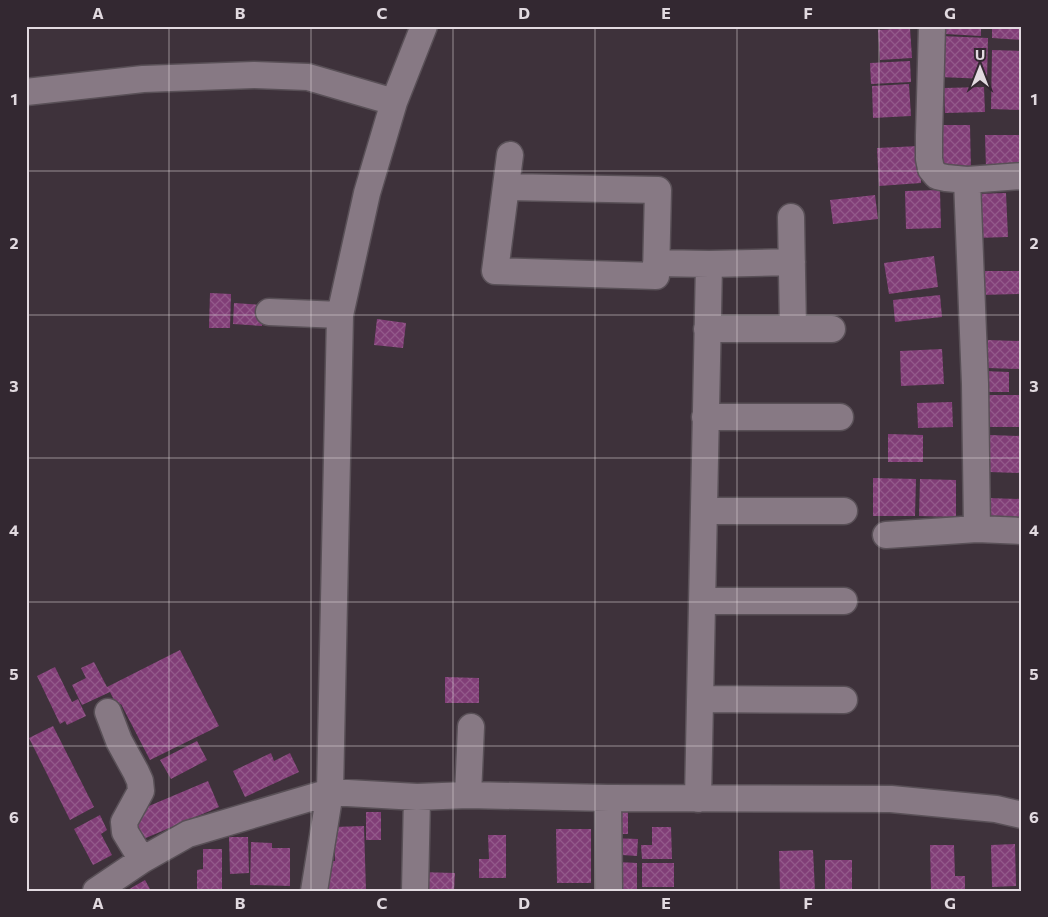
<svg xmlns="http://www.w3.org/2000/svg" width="1048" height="917" font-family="Commissioner,sans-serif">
<defs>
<pattern id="building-cross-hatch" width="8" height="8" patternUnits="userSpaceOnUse" patternTransform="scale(1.25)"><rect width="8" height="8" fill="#813e77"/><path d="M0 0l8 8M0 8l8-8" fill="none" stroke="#93598a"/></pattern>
</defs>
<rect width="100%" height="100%" fill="#3e323b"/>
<path fill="url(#building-cross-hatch)" d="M 946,26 L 981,26 L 981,36 L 945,34 Z
M 992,26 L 1022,26 L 1022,40 L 992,38 Z
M 910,28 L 912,58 L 880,60 L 878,30 Z
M 941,36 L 988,38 L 987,79 L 939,77 Z
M 992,50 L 1022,51 L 1021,110 L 991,109 Z
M 910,61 L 911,82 L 871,84 L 870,63 Z
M 909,84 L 911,116 L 873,118 L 872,86 Z
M 984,87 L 985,112 L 945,113 L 944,88 Z
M 934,125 L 970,125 L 971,171 L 935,172 Z
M 985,135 L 1022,135 L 1022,168 L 986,169 Z
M 919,146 L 921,183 L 879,186 L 877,148 Z
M 940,190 L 941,228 L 906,229 L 905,191 Z
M 1006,193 L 1008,237 L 976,238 L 974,194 Z
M 875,195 L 878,219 L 833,224 L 830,200 Z
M 934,256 L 938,287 L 889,294 L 884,263 Z
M 981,271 L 1019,271 L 1020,294 L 981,295 Z
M 210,293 L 231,294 L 230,328 L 209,328 Z
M 940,295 L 942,317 L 895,322 L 893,300 Z
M 234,303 L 263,305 L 262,326 L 233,324 Z
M 377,319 L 406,323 L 403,348 L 374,345 Z
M 988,340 L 1022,341 L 1022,369 L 987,368 Z
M 942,349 L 944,384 L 901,386 L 900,351 Z
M 983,371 L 1009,372 L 1009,392 L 983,392 Z
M 987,395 L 1022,395 L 1022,427 L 987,427 Z
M 952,402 L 953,427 L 918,428 L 917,403 Z
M 888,434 L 923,435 L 923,462 L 888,462 Z
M 990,435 L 1022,436 L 1022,473 L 989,472 Z
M 873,478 L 916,479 L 915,516 L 873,516 Z
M 920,479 L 956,480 L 956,517 L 919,516 Z
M 988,498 L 1022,499 L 1022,525 L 987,523 Z
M 180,650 L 219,726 L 150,760 L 121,704 L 117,706 L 110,692 L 82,705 L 72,685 L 86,678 L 81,668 L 94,662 L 107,687 Z
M 55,667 L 72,702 L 78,699 L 86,716 L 67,725 L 65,721 L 60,724 L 37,676 Z
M 445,677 L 479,678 L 479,703 L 445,703 Z
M 53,726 L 94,807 L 70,820 L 29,738 Z
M 197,741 L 207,760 L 171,779 L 160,760 Z
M 271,753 L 274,761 L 290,753 L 299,772 L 245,797 L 233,771 Z
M 208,781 L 219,807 L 141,840 L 130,814 Z
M 612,807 L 628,808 L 628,834 L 611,834 Z
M 366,812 L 381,812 L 381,840 L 366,840 Z
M 100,815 L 107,830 L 101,834 L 112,855 L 93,865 L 74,829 Z
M 364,826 L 366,891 L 327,891 L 326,861 L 335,861 L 334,827 Z
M 652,827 L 671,827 L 672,859 L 642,859 L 641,845 L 652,845 Z
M 556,829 L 591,829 L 591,883 L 557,883 Z
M 488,835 L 506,835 L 506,878 L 479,878 L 479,859 L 489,859 Z
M 229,837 L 248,837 L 249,873 L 230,874 Z
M 610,838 L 638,839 L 637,856 L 622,855 L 622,850 L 610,849 Z
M 251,842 L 272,843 L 272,848 L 290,848 L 290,886 L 250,885 Z
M 1015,844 L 1016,886 L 992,887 L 991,845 Z
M 930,845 L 954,845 L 955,876 L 965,876 L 965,891 L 931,891 Z
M 203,849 L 222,849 L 222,889 L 197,890 L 197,870 L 203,869 Z
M 813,850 L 815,891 L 780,891 L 779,851 Z
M 825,860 L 852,860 L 852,891 L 825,891 Z
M 618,862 L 637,863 L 637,891 L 618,891 Z
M 642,863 L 674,863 L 674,887 L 642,887 Z
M 419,872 L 455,873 L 454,891 L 419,891 Z
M 145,880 L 151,891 L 126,891 Z"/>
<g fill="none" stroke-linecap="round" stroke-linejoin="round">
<g stroke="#595057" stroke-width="29">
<path id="minor" d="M 932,26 L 929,135 L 929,159 L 931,169 L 937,176 L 946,178 L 967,180 L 1022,176
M 26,92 L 143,79 L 254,75 L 308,77 L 394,102
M 967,180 L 975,384 L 977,529
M 506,187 L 658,190 L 656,276 L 495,271 L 510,155
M 791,217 L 793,329
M 656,263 L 709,264 L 792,262
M 269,312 L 340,315
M 707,329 L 832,329
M 705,417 L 840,417
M 704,511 L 844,511
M 886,535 L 977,529 L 1022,531
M 702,601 L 844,601
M 700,699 L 844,700
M 108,712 L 119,741 L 136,772 L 140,781 L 141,791 L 124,822 L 125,832 L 142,860
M 468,795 L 471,727
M 608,798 L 609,891
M 698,799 L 709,264
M 96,891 L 142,860 L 188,834 L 330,792 L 417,797 L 468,795 L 608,798 L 891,799 L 996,809 L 1022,815
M 314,891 L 330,792 L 340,315 L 367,193 L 394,102 L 424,26
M 415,891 L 417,797"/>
</g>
<use href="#minor" stroke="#877984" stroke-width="26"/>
</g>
<path fill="none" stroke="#e2dae0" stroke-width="1" stroke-opacity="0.55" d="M 169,26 L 169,891M 311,26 L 311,891M 453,26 L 453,891M 595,26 L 595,891M 737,26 L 737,891M 879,26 L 879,891M 26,171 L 1022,171M 26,315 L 1022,315M 26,458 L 1022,458M 26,602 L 1022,602M 26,746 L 1022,746"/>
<rect width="1048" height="917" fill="none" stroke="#332831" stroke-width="55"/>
<g transform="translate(980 68)" stroke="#332831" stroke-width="4" paint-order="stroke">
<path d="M0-4L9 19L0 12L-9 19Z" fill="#e2dae0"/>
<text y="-8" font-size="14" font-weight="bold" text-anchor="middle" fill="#e2dae0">U</text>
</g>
<rect x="28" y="28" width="992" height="862" fill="none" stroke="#e2dae0" stroke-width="2"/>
<g font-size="16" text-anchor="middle" font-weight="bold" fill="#e2dae0">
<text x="98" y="19">A</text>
<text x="240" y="19">B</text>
<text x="382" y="19">C</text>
<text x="524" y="19">D</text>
<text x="666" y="19">E</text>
<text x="808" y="19">F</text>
<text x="950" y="19">G</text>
<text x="14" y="105">1</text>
<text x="1034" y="105">1</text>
<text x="14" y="249">2</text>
<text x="1034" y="249">2</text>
<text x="14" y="392">3</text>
<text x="1034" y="392">3</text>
<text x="14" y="536">4</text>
<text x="1034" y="536">4</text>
<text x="14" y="680">5</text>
<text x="1034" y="680">5</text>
<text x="14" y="823">6</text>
<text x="1034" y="823">6</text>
<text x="98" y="909">A</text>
<text x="240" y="909">B</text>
<text x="382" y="909">C</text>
<text x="524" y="909">D</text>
<text x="666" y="909">E</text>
<text x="808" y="909">F</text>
<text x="950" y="909">G</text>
</g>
</svg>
